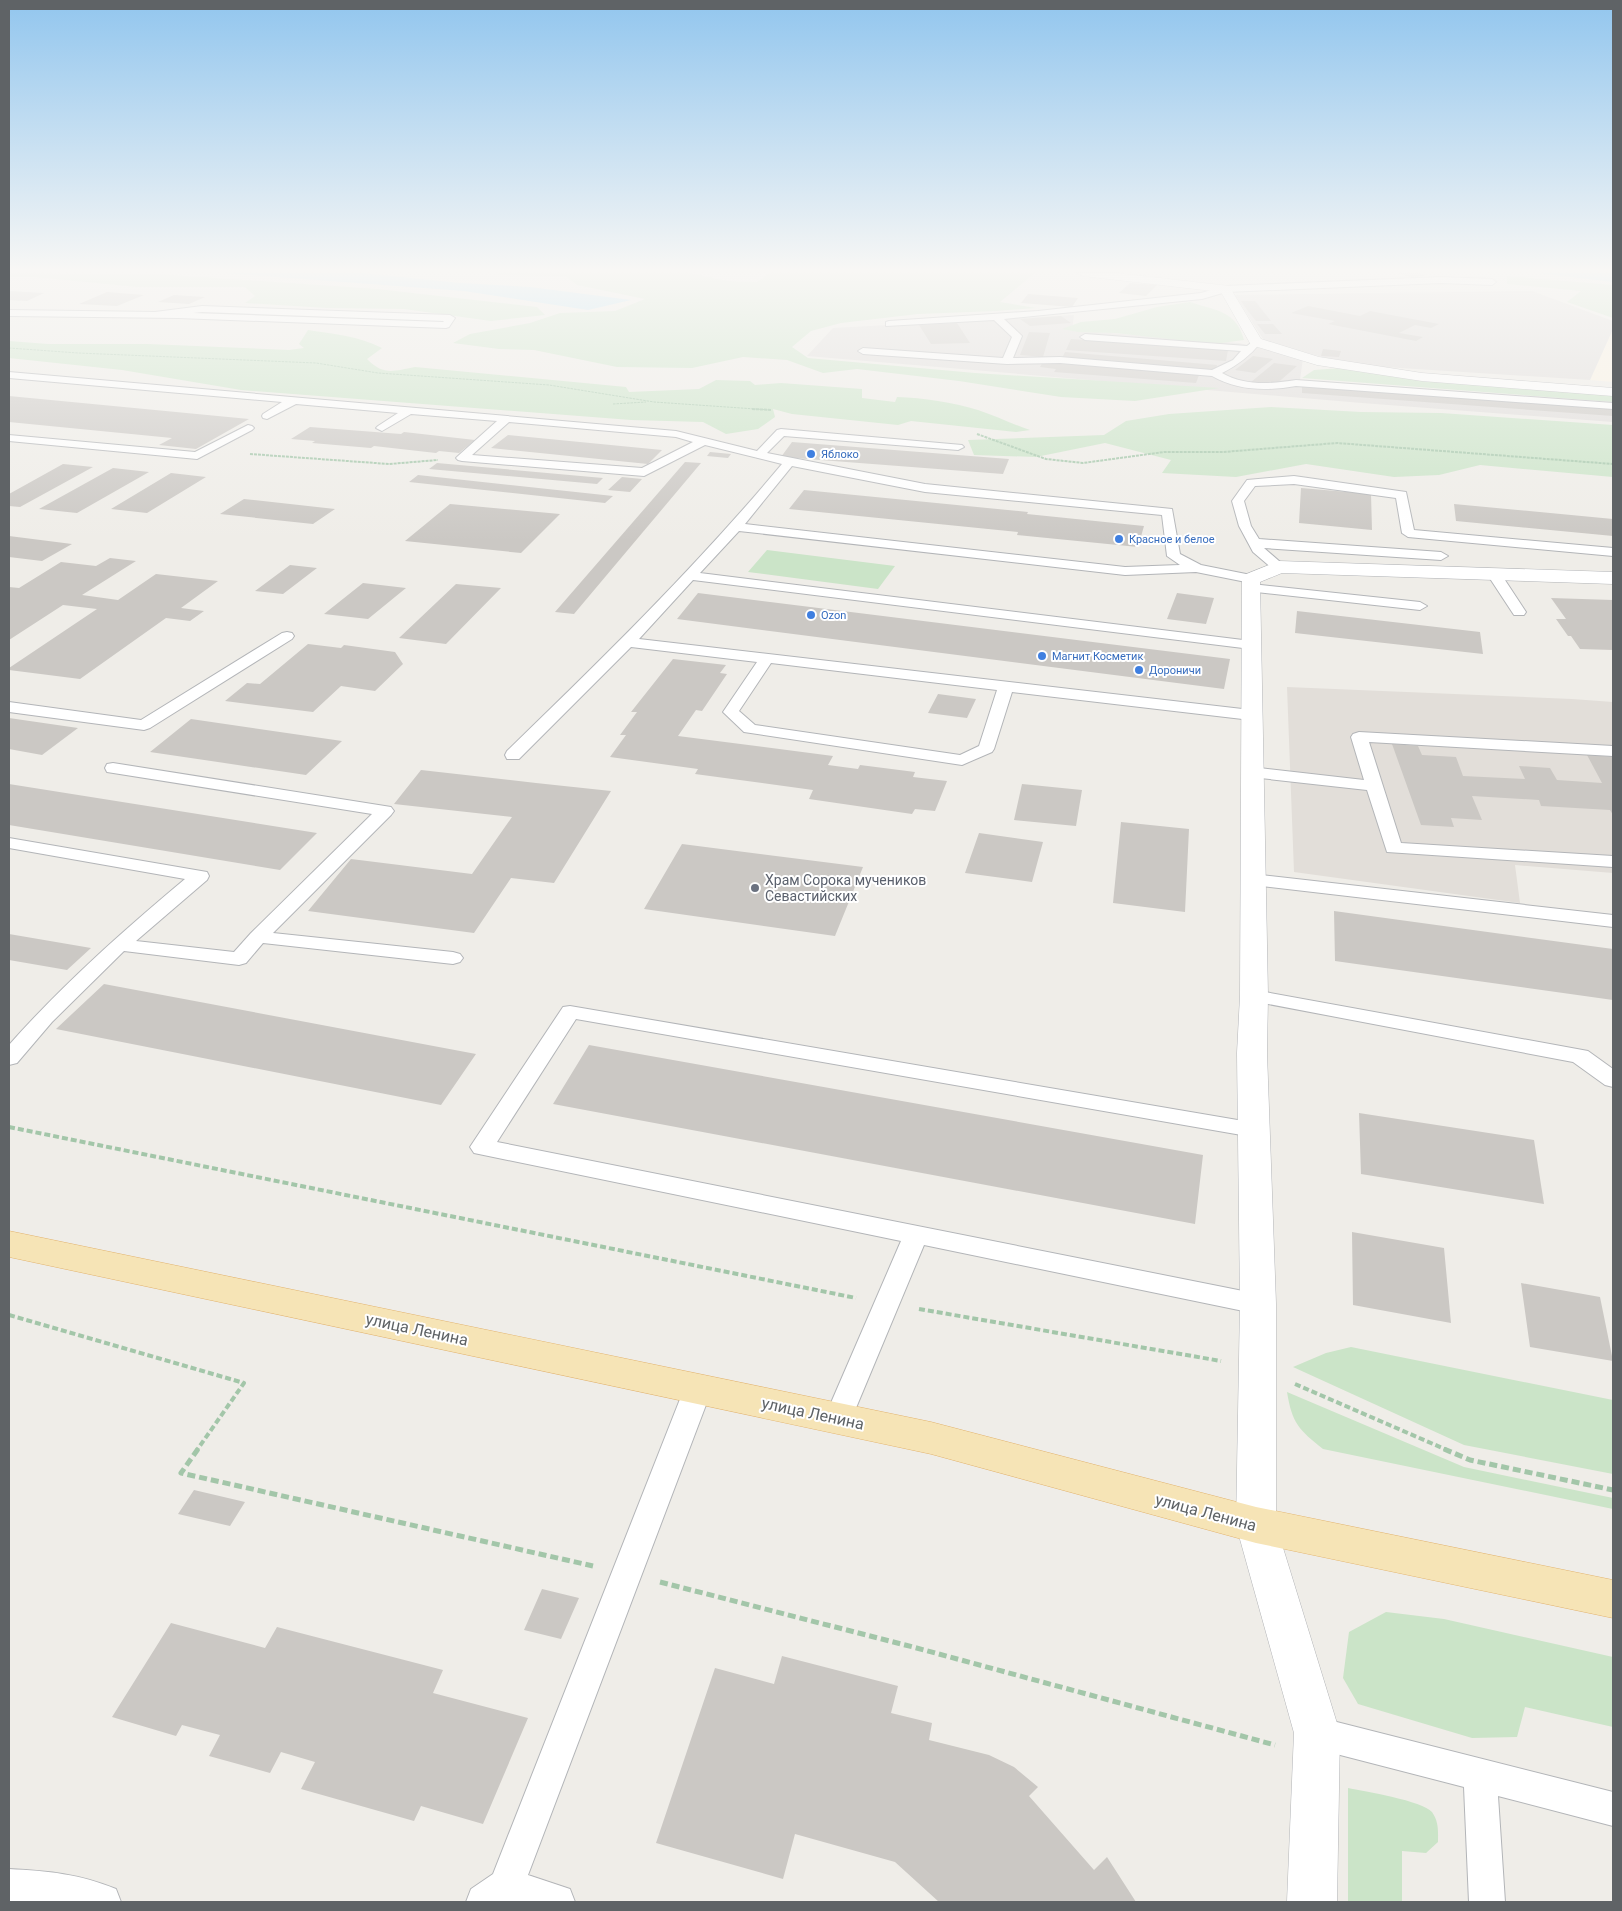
<svg xmlns="http://www.w3.org/2000/svg" width="1622" height="1911" font-family="Roboto,sans-serif">
<rect width="100%" height="100%" fill="#efede8"/>
<path fill="#fbf2e2" d="M 1613,329 L 1613,382 L 1590,380 Z"/>
<path fill="#dfdcda" d="M 1532,291 L 1613,321 L 1613,329 L 1590,380 L 1353,365 L 1265,342 L 1235,295 Z
M 1074,315 L 1072,330 L 1239,343 L 1303,358 L 1300,380 L 1613,403 L 1613,422 L 1362,403 L 807,356 L 833,328 Z"/>
<path fill="#e2ded9" d="M 1287,687 L 1572,699 L 1613,702 L 1613,873 L 1515,865 L 1520,903 L 1294,872 Z"/>
<path fill="#cbe4c8" d="M 9,273 L 157,274 L 377,289 L 537,307 L 545,315 L 491,321 L 404,309 L 327,308 L 245,303 L 255,296 L 245,287 L 137,287 L 35,277 L 9,277 Z
M 499,273 L 690,273 L 728,281 L 757,282 L 770,273 L 1035,273 L 1000,302 L 1036,308 L 996,311 L 918,314 L 841,323 L 811,331 L 792,347 L 808,358 L 975,373 L 1219,388 L 1135,401 L 1061,397 L 959,381 L 857,369 L 823,373 L 787,360 L 743,357 L 692,368 L 617,367 L 534,350 L 499,349 L 453,343 L 470,334 L 530,323 L 560,313 L 615,311 L 645,299 L 577,285 L 566,276 L 496,275 Z
M 1507,276 L 1613,285 L 1613,318 L 1567,302 L 1581,291 L 1507,284 Z
M 1190,302 C 1216,311 1236,310 1244,340 L 1214,344 L 1115,333 L 1078,332 L 1062,329 L 1081,322 L 1115,319 L 1157,307 Z
M 308,330 C 333,334 359,336 382,348 L 367,359 C 384,376 393,371 415,367 L 626,387 L 629,392 L 699,389 L 716,380 L 750,381 L 755,385 L 781,383 L 862,389 L 862,398 L 895,402 L 897,397 C 924,398 952,402 978,410 C 996,416 1012,424 1030,430 L 1016,432 L 911,421 L 898,425 L 792,414 L 773,409 L 775,417 L 758,429 L 726,434 L 703,422 L 631,420 L 241,390 L 122,370 L 9,358 L 9,341 L 48,344 L 148,344 L 289,350 L 304,348 L 299,344 Z
M 1341,368 L 1432,380 L 1613,395 L 1613,402 L 1302,378 L 1314,370 Z
M 1271,407 L 1361,412 L 1441,413 L 1613,425 L 1613,477 L 1480,465 L 1439,475 L 1394,477 L 1306,464 L 1236,477 L 1162,473 L 1171,460 L 1105,443 L 1036,457 L 974,455 L 968,440 L 1104,435 L 1126,421 L 1169,414 Z
M 767,550 L 895,566 L 878,589 L 748,572 Z
M 1351,1347 L 1613,1400 L 1613,1474 L 1464,1445 L 1293,1367 L 1326,1353 Z
M 1287,1392 L 1464,1467 L 1613,1498 L 1613,1509 L 1323,1449 C 1299,1430 1292,1423 1287,1392 Z
M 1386,1612 L 1444,1619 L 1613,1657 L 1613,1727 L 1525,1707 L 1517,1737 L 1472,1738 L 1358,1704 L 1343,1678 L 1349,1632 Z
M 1348,1788 C 1364,1791 1423,1801 1432,1812 C 1439,1822 1438,1831 1438,1842 L 1426,1853 L 1402,1851 L 1402,1902 L 1348,1902 Z"/>
<path fill="#b2e1f6" d="M 223,273 L 363,273 L 460,283 L 530,287 L 631,300 L 588,310 L 464,291 Z
M 1537,273 L 1613,273 L 1613,282 Z"/>
<path fill="#cbc8c4" d="M 1397,273 L 1420,273 L 1426,275 L 1413,278 Z
M 1130,283 L 1157,285 L 1146,296 L 1119,293 Z
M 9,291 L 44,293 L 27,301 L 9,300 Z
M 107,292 L 144,295 L 117,306 L 79,304 Z
M 1028,294 L 1078,298 L 1072,307 L 1021,303 Z
M 174,295 L 205,297 L 189,304 L 158,302 Z
M 1241,301 L 1255,301 L 1271,321 L 1256,321 L 1248,311 L 1261,311 L 1248,311 Z
M 1308,306 L 1360,316 L 1370,311 L 1439,324 L 1431,328 L 1415,325 L 1399,333 L 1423,337 L 1416,341 L 1328,324 L 1335,321 L 1291,313 Z
M 1061,316 L 1071,323 L 1030,326 L 1020,319 Z
M 957,323 L 970,343 L 931,344 L 919,325 Z
M 1257,324 L 1273,324 L 1282,334 L 1265,334 Z
M 1029,332 L 1050,333 L 1043,357 L 1020,355 Z
M 1071,339 L 1228,350 L 1226,361 L 1066,350 Z
M 1323,349 L 1341,351 L 1339,357 L 1321,356 Z
M 1065,352 L 1217,365 L 1215,371 L 1062,358 Z
M 1253,356 L 1273,359 L 1255,373 L 1235,370 Z
M 1043,362 L 1199,375 L 1196,383 L 1054,372 L 1056,369 L 1040,367 Z
M 1274,363 L 1297,366 L 1274,386 L 1251,382 Z
M 1302,386 L 1613,409 L 1613,416 L 1302,393 Z
M 9,396 L 249,419 L 196,449 L 159,445 L 172,438 L 9,422 Z
M 310,427 L 401,434 L 404,432 L 475,440 L 459,453 L 439,451 L 436,453 L 374,446 L 371,448 L 312,443 L 315,441 L 291,439 Z
M 508,435 L 662,450 L 648,464 L 491,448 Z
M 792,442 L 1009,459 L 1003,474 L 781,457 Z
M 710,452 L 731,454 L 728,458 L 707,456 Z
M 685,462 L 701,463 L 574,614 L 555,612 Z
M 437,463 L 603,478 L 597,484 L 429,469 Z
M 63,464 L 93,467 L 20,507 L 9,506 L 9,494 Z
M 113,468 L 149,472 L 77,513 L 39,509 Z
M 171,473 L 206,477 L 147,513 L 111,509 Z
M 418,475 L 613,496 L 605,503 L 409,482 Z
M 622,477 L 642,479 L 630,492 L 608,490 Z
M 1301,488 L 1371,494 L 1372,530 L 1299,523 Z
M 804,490 L 1028,512 L 1027,514 L 1144,526 L 1138,547 L 1017,535 L 1018,532 L 789,509 Z
M 244,499 L 335,509 L 313,524 L 220,514 Z
M 450,504 L 560,514 L 521,553 L 405,541 Z
M 1454,504 L 1613,519 L 1613,536 L 1456,521 Z
M 9,536 L 72,544 L 42,561 L 9,557 Z
M 110,558 L 136,561 L 82,595 L 118,600 L 156,574 L 218,581 L 181,608 L 204,611 L 190,621 L 166,618 L 80,679 L 9,670 L 9,668 L 97,609 L 63,605 L 9,640 L 9,587 L 19,588 L 61,562 L 96,566 Z
M 290,565 L 317,568 L 283,594 L 255,591 Z
M 363,583 L 406,588 L 368,619 L 324,614 Z
M 456,584 L 501,588 L 446,644 L 399,638 Z
M 698,593 L 1230,659 L 1224,689 L 677,619 Z
M 1177,593 L 1214,598 L 1206,624 L 1167,619 Z
M 1551,598 L 1613,600 L 1613,650 L 1580,649 L 1571,636 L 1568,636 L 1556,619 L 1566,619 Z
M 1297,611 L 1480,632 L 1483,654 L 1295,633 Z
M 308,644 L 341,648 L 344,645 L 395,652 L 403,664 L 375,691 L 341,686 L 313,712 L 225,701 L 247,683 L 260,684 Z
M 673,659 L 726,665 L 720,673 L 727,674 L 702,711 L 696,710 L 678,736 L 833,756 L 828,765 L 858,769 L 860,765 L 915,772 L 913,777 L 947,781 L 935,811 L 915,809 L 912,814 L 809,799 L 813,790 L 695,774 L 698,769 L 610,757 L 626,735 L 620,735 L 637,712 L 631,712 Z
M 938,694 L 976,699 L 967,718 L 928,713 Z
M 9,718 L 78,728 L 42,755 L 9,749 Z
M 191,719 L 342,741 L 306,775 L 150,752 Z
M 1392,744 L 1418,746 L 1422,755 L 1456,757 L 1463,776 L 1525,779 L 1519,766 L 1550,768 L 1557,780 L 1602,783 L 1587,755 L 1613,757 L 1613,815 L 1610,810 L 1541,806 L 1539,800 L 1472,796 L 1482,820 L 1451,818 L 1454,827 L 1421,825 Z
M 421,770 L 536,783 L 611,791 L 554,883 L 511,878 L 474,933 L 308,911 L 351,859 L 472,874 L 512,817 L 394,804 Z
M 9,784 L 317,833 L 280,870 L 9,825 Z
M 1022,784 L 1082,790 L 1076,826 L 1014,820 Z
M 1121,822 L 1189,829 L 1185,912 L 1113,903 Z
M 979,833 L 1043,842 L 1032,882 L 965,873 Z
M 682,844 L 863,867 L 835,936 L 644,909 Z
M 1334,911 L 1613,949 L 1613,1000 L 1335,961 Z
M 9,934 L 91,948 L 67,970 L 9,960 Z
M 104,984 L 476,1054 L 441,1105 L 56,1029 Z
M 589,1045 L 1203,1155 L 1195,1224 L 553,1104 Z
M 1359,1113 L 1534,1140 L 1544,1204 L 1361,1174 Z
M 1352,1232 L 1444,1248 L 1451,1323 L 1353,1305 Z
M 1521,1283 L 1600,1297 L 1613,1361 L 1530,1347 Z
M 194,1490 L 245,1502 L 230,1526 L 178,1514 Z
M 542,1589 L 579,1598 L 561,1639 L 524,1630 Z
M 171,1623 L 265,1648 L 277,1627 L 443,1670 L 433,1693 L 528,1718 L 483,1824 L 421,1806 L 414,1821 L 301,1789 L 315,1762 L 281,1752 L 270,1773 L 209,1756 L 220,1735 L 182,1725 L 176,1736 L 112,1717 Z
M 782,1656 L 898,1686 L 891,1713 L 932,1723 L 929,1740 L 989,1755 L 1014,1767 L 1038,1787 L 1029,1796 L 1094,1870 L 1107,1857 L 1136,1902 L 939,1902 L 895,1862 L 795,1834 L 783,1879 L 656,1843 L 715,1668 L 774,1684 Z"/>
<g fill="none" stroke-linecap="round" stroke-linejoin="round">
<g stroke="#b3b5b8" stroke-width="2">
<path id="service" d="M 1441,277 L 1492,279 L 1496,282 L 1492,285 L 1441,283 L 1226,292 L 1202,299 L 1004,319 L 1022,336 L 1013,358 L 1060,357 L 1212,370 L 1233,360 L 1241,351 L 1085,340 L 1080,337 L 1085,334 L 1247,346 L 1256,339 L 1261,342 C 1250,356 1238,365 1222,373 C 1244,386 1271,384 1296,380 L 1613,403 L 1613,409 L 1296,386 C 1267,391 1238,391 1212,376 L 1060,363 L 1007,364 L 863,354 L 858,351 L 863,348 L 1003,358 L 1012,337 L 994,320 L 886,326 L 886,322 L 889,321 L 1038,311 L 1201,293 L 1225,286 Z
M 202,306 L 450,315 L 455,318 L 449,327 L 446,328 L 178,318 L 9,316 L 9,310 L 155,312 ZM 202,312 L 444,321 L 443,322 L 193,313 Z
M 9,372 L 676,431 L 757,451 L 777,430 L 781,429 L 962,445 L 964,447 L 958,450 L 784,436 L 767,453 L 925,484 L 1172,509 L 1180,554 L 1201,565 L 1256,576 L 1258,579 L 1251,583 L 1196,572 L 1125,575 L 739,531 L 700,573 L 1251,641 L 1256,642 L 1258,645 L 1256,648 L 1251,649 L 693,580 L 639,639 L 1251,710 L 1257,712 L 1259,715 L 1257,718 L 1251,720 L 1012,692 L 994,749 L 992,752 L 962,765 L 744,732 L 723,712 L 757,662 L 631,647 L 519,759 L 507,759 L 505,755 L 507,751 C 603,658 696,567 782,464 L 705,445 L 644,476 L 462,461 L 458,460 L 456,458 L 458,456 L 497,421 L 411,414 L 382,431 L 376,428 L 378,426 L 398,413 L 296,404 L 267,419 L 263,418 L 262,416 L 263,414 L 282,402 L 9,378 ZM 509,422 L 676,437 L 693,442 L 642,468 L 472,455 ZM 792,466 L 925,492 L 1162,515 L 1167,556 L 1180,565 L 1125,567 L 745,524 ZM 771,663 L 997,690 L 979,746 L 960,755 L 755,725 L 739,711 Z
M 248,425 L 252,426 L 254,428 L 252,430 L 197,459 L 9,441 L 9,435 L 195,452 Z
M 1294,476 L 1406,492 L 1414,530 L 1613,548 L 1613,556 L 1408,537 L 1402,533 L 1396,498 L 1294,484 L 1255,486 L 1244,501 L 1251,526 L 1259,539 L 1441,552 L 1448,556 L 1441,560 L 1264,548 L 1286,567 L 1284,570 L 1274,570 L 1253,552 L 1239,526 L 1232,501 L 1247,480 Z
M 1494,570 L 1499,571 L 1526,612 L 1524,615 L 1514,615 L 1512,612 L 1487,574 Z
M 1252,584 L 1420,602 L 1427,606 L 1420,610 L 1247,591 L 1245,588 L 1247,585 Z
M 287,632 L 292,633 L 294,636 L 292,639 L 150,728 L 144,730 L 9,712 L 9,702 L 141,720 L 282,633 Z
M 1359,732 L 1613,746 L 1613,756 L 1369,742 L 1401,843 L 1613,856 L 1613,867 L 1387,852 L 1367,790 L 1251,777 L 1245,776 L 1243,772 L 1245,768 L 1251,767 L 1364,780 L 1351,737 L 1353,734 Z
M 113,763 L 391,807 L 394,811 L 391,815 L 273,933 L 453,952 L 460,954 L 463,958 L 460,962 L 453,964 L 263,943 L 246,963 L 239,965 L 124,951 L 52,1022 L 17,1063 L 9,1065 L 9,1045 C 63,984 123,931 185,879 L 9,848 L 9,838 L 207,872 L 209,876 L 207,880 L 136,941 L 234,952 L 251,933 L 372,814 L 107,772 L 105,768 L 107,764 Z
M 1252,874 L 1613,915 L 1613,927 L 1245,884 L 1243,880 L 1245,876 Z
M 1254,990 L 1588,1051 L 1613,1069 L 1613,1087 L 1605,1085 L 1573,1062 L 1247,1000 L 1244,996 L 1247,992 Z
M 570,1006 L 1261,1124 L 1264,1129 L 1261,1134 L 1253,1137 L 576,1019 L 497,1142 L 1258,1294 L 1267,1297 L 1271,1304 L 1267,1311 L 1258,1314 L 924,1245 L 848,1427 L 838,1430 L 828,1427 L 824,1419 L 901,1241 L 474,1153 L 470,1147 L 474,1141 L 563,1007 Z
M 698,1378 L 708,1381 L 712,1389 L 528,1875 L 570,1889 L 575,1902 L 466,1902 L 471,1889 L 493,1874 L 684,1389 L 688,1381 Z
M 1317,1717 L 1613,1792 L 1613,1826 L 1498,1796 L 1505,1902 L 1469,1902 L 1464,1787 L 1317,1749 L 1305,1744 L 1300,1733 L 1305,1722 Z
M 9,1869 C 48,1871 80,1874 116,1889 L 121,1902 L 9,1902 Z"/>
</g>
<g stroke="#b3b5b8" stroke-width="1">
<path id="minor" d="M 1077,273 L 1116,273 L 1229,286 L 1261,339 L 1319,357 L 1422,373 L 1613,388 L 1613,396 L 1422,381 L 1317,365 L 1251,345 L 1221,292 L 1083,276 Z
M 1279,561 L 1613,572 L 1613,584 L 1282,573 L 1260,582 L 1268,996 L 1267,1053 L 1276,1304 L 1276,1525 L 1340,1733 L 1337,1902 L 1287,1902 L 1294,1733 L 1236,1525 L 1240,1304 L 1237,1053 L 1240,996 L 1242,579 L 1244,575 Z"/>
</g>
<g stroke="#e2b36e" stroke-width="1">
<path id="primary" d="M 9,1231 L 931,1422 L 1256,1507 L 1613,1580 L 1613,1618 L 1256,1543 L 931,1454 L 9,1257 Z"/>
</g>
<path stroke="#a3c6a9" stroke-width="1" stroke-dasharray="2.5 1" stroke-linecap="butt" d="M 9,348 L 78,353 L 316,363 L 378,373 L 549,385 L 654,402 L 770,410
M 613,404 L 646,402"/>
<path stroke="#a3c6a9" stroke-width="2" stroke-dasharray="3 1" stroke-linecap="butt" d="M 752,409 L 772,410
M 977,434 L 1046,459 L 1083,463 L 1164,452 L 1223,452 L 1337,443 L 1613,464
M 250,454 L 389,464 L 438,460"/>
<path stroke="#a3c6a9" stroke-width="4" stroke-dasharray="6 3" stroke-linecap="butt" d="M 9,1127 L 856,1298
M 919,1309 L 1221,1361
M 9,1315 L 244,1383 L 197,1450
M 1295,1384 L 1447,1450"/>
<path stroke="#a3c6a9" stroke-width="5" stroke-dasharray="8 4" stroke-linecap="butt" d="M 198,1449 L 181,1473 L 593,1566
M 1444,1449 L 1470,1460 L 1613,1490
M 660,1582 L 913,1647 L 1275,1745"/>
<use href="#service" fill="#fff" fill-rule="evenodd"/>
<use href="#minor" fill="#fff" fill-rule="evenodd"/>
<use href="#primary" fill="#f6e4b6" fill-rule="evenodd"/>
</g>
<linearGradient id="sky" x2="0" y2="1"><stop stop-color="#92c6ee"/><stop offset="0.5" stop-color="#f8f7f5"/><stop offset="1" stop-color="#f8f7f5" stop-opacity="0"/></linearGradient>
<rect width="1622" height="541" fill="url(#sky)"/>
<g fill="#3f7fe0" stroke="#fff" stroke-width="2">
<circle cx="811" cy="454" r="5"/>
<circle cx="1119" cy="539" r="5"/>
<circle cx="811" cy="615" r="5"/>
<circle cx="1042" cy="656" r="5"/>
<circle cx="1139" cy="670" r="5"/>
</g>
<circle fill="#6b7280" stroke="#fff" stroke-width="2" cx="755" cy="888" r="5"/>
<g text-anchor="middle" stroke-width="4" stroke-linejoin="round" paint-order="stroke">
<g font-size="11" fill="#366cbe" stroke="#fff" text-anchor="start">
<text x="821" y="458">Яблоко</text>
<text x="1129" y="543">Красное и белое</text>
<text x="821" y="619">Ozon</text>
<text x="1052" y="660">Магнит Косметик</text>
<text x="1149" y="674">Дороничи</text>
</g>
<g font-size="14" fill="#5b616d" stroke="#fff" text-anchor="start">
<text x="765" y="885">Храм Сорока мучеников<tspan x="765" dy="16">Севастийских</tspan></text>
</g>
<g font-size="16" fill="#5f6366" stroke="#fff">
<text transform="translate(417 1329) rotate(12)" y="6">улица Ленина</text>
<text transform="translate(813 1413) rotate(12)" y="6">улица Ленина</text>
<text transform="translate(1206 1512) rotate(15)" y="6">улица Ленина</text>
</g>
</g>
<rect width="1622" height="1911" fill="none" stroke="#5f6366" stroke-width="20"/>
</svg>
